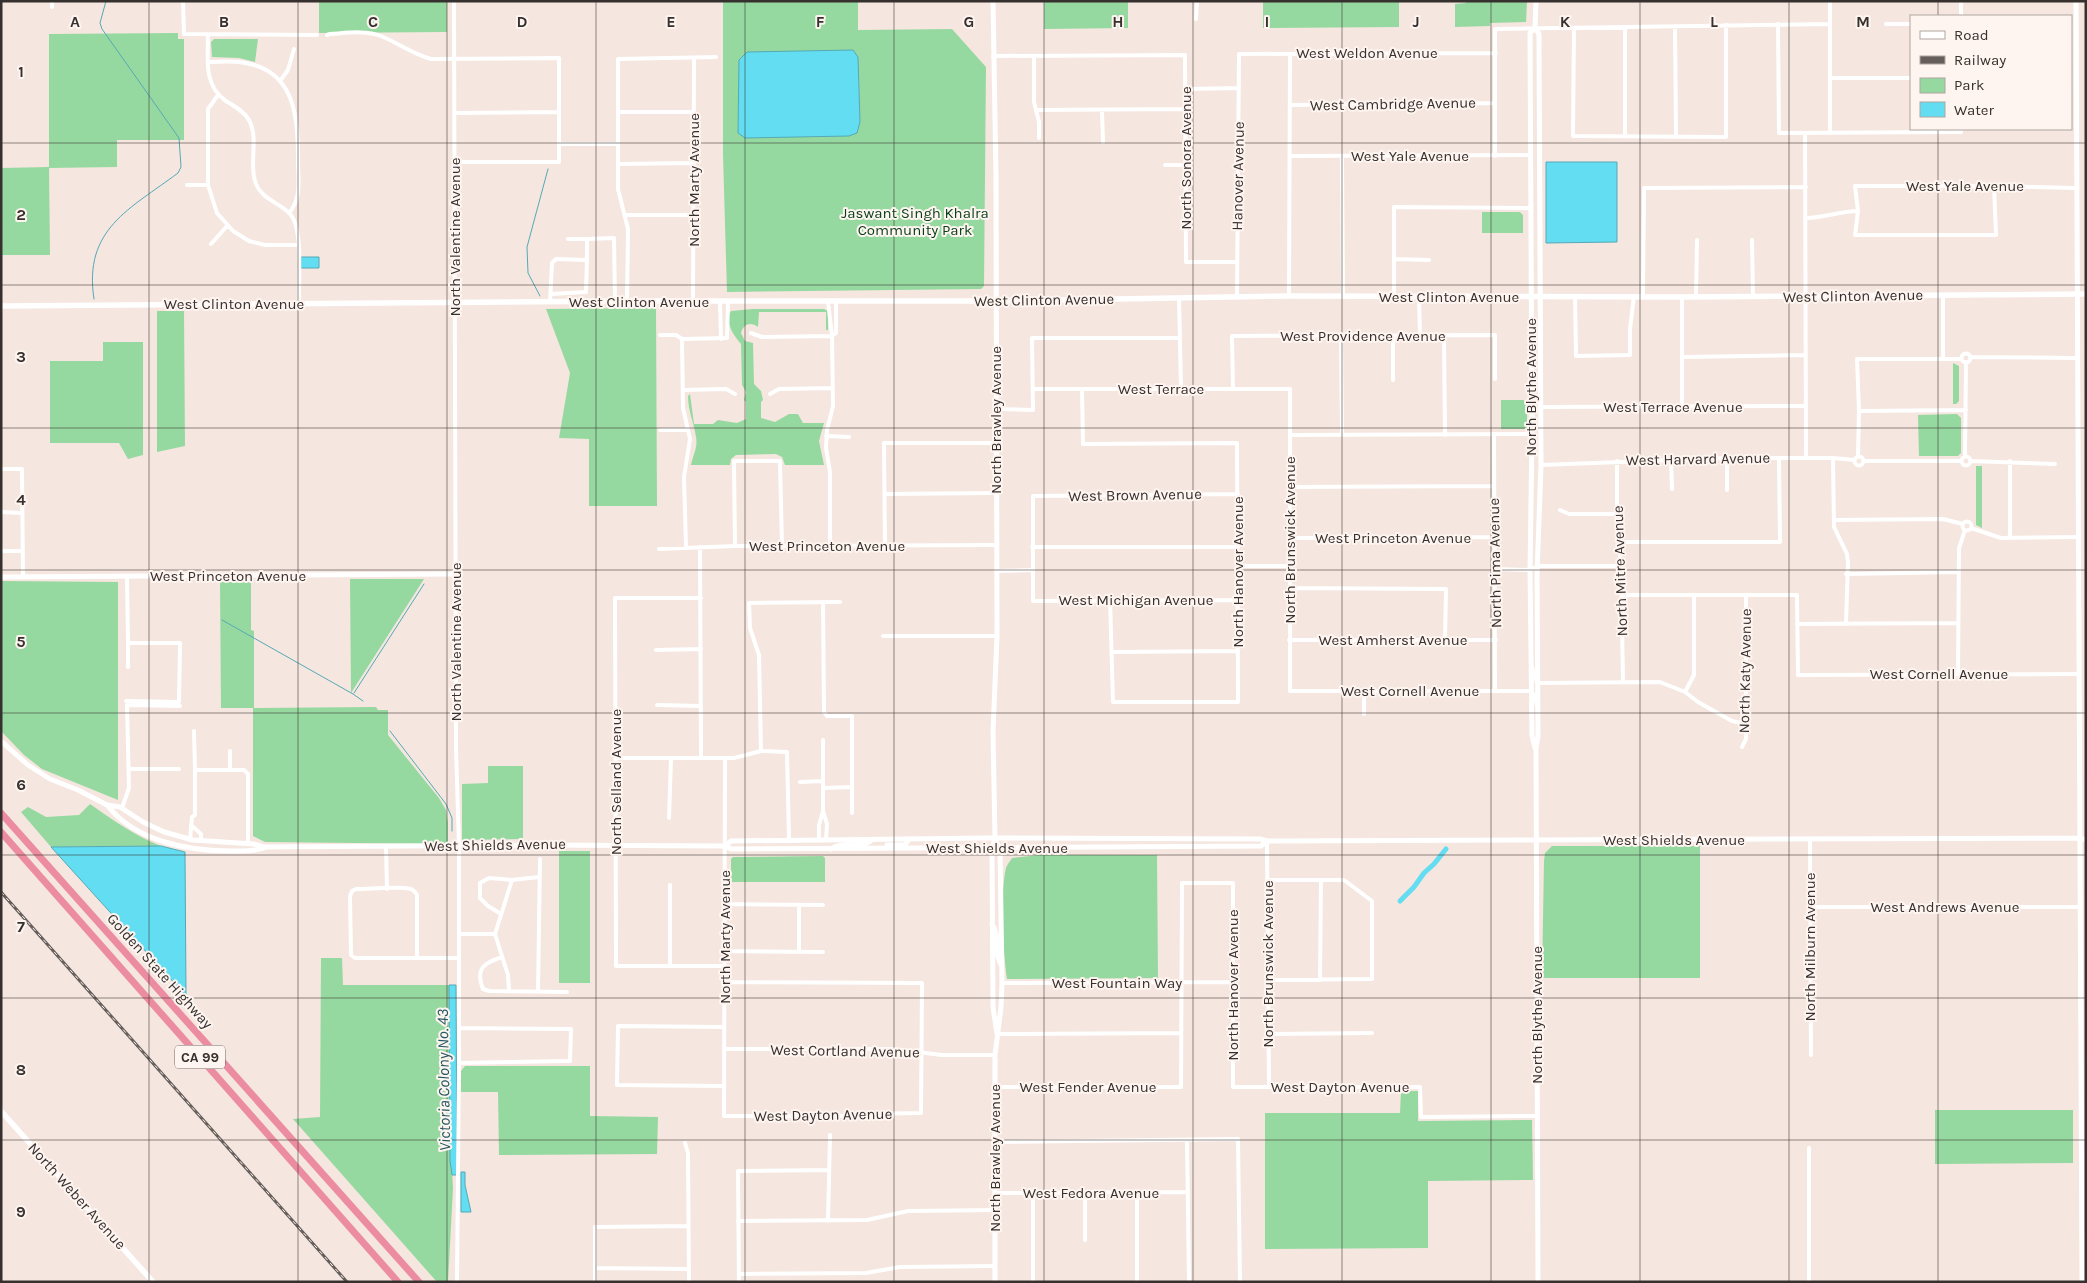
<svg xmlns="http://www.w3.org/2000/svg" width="2087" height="1283" font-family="Karla,sans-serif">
<rect width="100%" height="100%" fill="#f5e6df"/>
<path fill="#96d9a0" d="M 319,1 L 447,1 L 447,32 L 319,33 Z
M 723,1 L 858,1 L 858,30 L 952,29 L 986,67 L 984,286 L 981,289 L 727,292 L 723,155 Z
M 1128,1 L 1128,28 L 1044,29 L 1044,2 Z
M 1263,1 L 1399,1 L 1399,27 L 1263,28 Z
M 1466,1 L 1527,1 L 1526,22 L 1490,23 L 1490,26 L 1455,27 L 1455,4 L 1466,3 Z
M 178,33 L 178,39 L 184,39 L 184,140 L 117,140 L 117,167 L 49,168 L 50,255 L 1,255 L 1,168 L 49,167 L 49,34 Z
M 214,39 L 258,39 L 255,62 L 239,58 L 212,57 L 211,42 Z
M 1482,212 L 1520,212 L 1523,215 L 1523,233 L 1482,233 Z
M 656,308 L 657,506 L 589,506 L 589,439 L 559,438 L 570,373 L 546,309 Z
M 753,309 L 824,309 L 828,311 L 828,330 L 826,330 L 826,312 L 759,312 L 758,327 C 751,321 743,324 741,333 L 745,341 L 753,343 L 754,384 L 761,391 L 763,400 L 761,402 L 761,418 L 775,422 L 789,414 L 798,414 L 803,423 L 824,423 L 819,441 L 824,465 L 785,465 L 782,457 L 776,454 L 736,455 L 731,459 L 730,465 L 691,465 C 693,455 698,447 696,437 C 694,423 688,411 688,396 L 690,394 L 694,424 L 713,424 L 718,420 L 737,423 L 746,419 L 746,402 L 744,400 L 746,392 L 742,385 L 741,344 C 734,336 724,322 731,311 Z
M 157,311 L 184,311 L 185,446 L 157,452 Z
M 103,342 L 143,342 L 143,455 L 128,459 L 119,443 L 50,443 L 50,361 L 103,361 Z
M 1953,363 L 1959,366 L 1959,401 L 1956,404 L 1953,404 Z
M 1501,400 L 1524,400 L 1527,410 L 1527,429 L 1501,429 Z
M 1957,414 L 1961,418 L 1961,453 L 1958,456 L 1919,456 L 1918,415 Z
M 1976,466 L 1982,466 L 1982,528 L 1976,525 Z
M 350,579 L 424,579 L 351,693 Z
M 1,581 L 118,582 L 118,800 L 42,769 L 24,755 L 1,731 Z
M 220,582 L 251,582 L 251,630 L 254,631 L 254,708 L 376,707 L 378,710 L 388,710 L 388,735 L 439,798 L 446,810 L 448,823 L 448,844 L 265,842 L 253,836 L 253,708 L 221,708 Z
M 488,766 L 523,766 L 523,839 L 462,840 L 462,784 L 488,783 Z
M 90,804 C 113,820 135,836 161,846 L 51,847 L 21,812 L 28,807 L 46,817 L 79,815 Z
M 1552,846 L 1700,846 L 1700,978 L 1542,978 L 1544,861 L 1545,853 Z
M 559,851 L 590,851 L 590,983 L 559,983 Z
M 1039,855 L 1157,855 L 1158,978 L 1007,979 C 1003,952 1000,893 1006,868 C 1007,865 1010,861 1012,858 Z
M 823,856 L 825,858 L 825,882 L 731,882 L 731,859 L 733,857 Z
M 321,958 L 342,958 L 343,985 L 449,985 L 449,1117 L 453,1188 L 448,1282 L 437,1282 L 293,1119 L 320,1117 Z
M 465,1066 L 590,1066 L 590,1116 L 658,1117 L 657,1154 L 499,1155 L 498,1092 L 461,1092 L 461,1071 Z
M 1401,1091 L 1418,1091 L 1418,1121 L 1532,1120 L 1533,1180 L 1428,1181 L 1428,1248 L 1265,1249 L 1265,1113 L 1400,1113 Z
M 1935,1110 L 2073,1110 L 2073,1163 L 1935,1164 Z"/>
<path fill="#62ddf1" stroke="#55a9b6" d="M 853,50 L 858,57 L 860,122 L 857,133 L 849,136 L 745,138 L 738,133 L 739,60 L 747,52 Z
M 1546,162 L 1617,162 L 1617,242 L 1546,243 Z
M 301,257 L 319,257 L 319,268 L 301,268 Z
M 161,846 L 185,852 L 186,996 L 51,847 Z
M 449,985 L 456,985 L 457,1175 L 452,1175 L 450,1161 Z
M 461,1172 L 465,1172 L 465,1185 L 471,1212 L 461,1212 Z"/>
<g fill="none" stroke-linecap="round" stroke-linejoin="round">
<path stroke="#55a9b6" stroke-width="1" d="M 540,296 L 528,273 L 527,247 L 548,169
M 94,299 C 83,229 130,209 178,173 L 181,167 L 179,138 L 102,29 L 100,23 L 106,1
M 222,620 L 353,694 L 363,701
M 354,693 L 424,584
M 390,731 L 446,804 L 452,818 L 452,831"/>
<path stroke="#62ddf1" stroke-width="5" d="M 1400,901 L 1414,887 L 1424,873 L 1434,864 L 1446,849"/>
<path stroke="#fff" stroke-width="4" d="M 52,1 L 52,7
M 183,1 L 184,34 L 317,35
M 454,1 L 456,748 L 459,846 L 459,1063 L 457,1282
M 1830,1 L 1830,133
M 1961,16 L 1961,1
M 1196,19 L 1197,1
M 1778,24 L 1779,133 L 1961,132 L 1961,129
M 1886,24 L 1911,24
M 1675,26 L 1676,136
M 1625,27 L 1625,136
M 1574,28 L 1573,136 L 1726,137 L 1726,25
M 208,35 C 208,59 203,85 226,101 C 234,106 244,111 249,120 C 259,139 249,161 255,181 C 260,199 279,202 290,214 C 304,229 298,283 299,304
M 327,35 L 330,34 C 346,33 366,30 381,36 C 398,43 413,54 431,59 L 559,58 L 559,162 L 454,162
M 993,56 L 1185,55 L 1186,262 L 1237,262
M 1034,56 L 1034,102 L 1039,122 L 1039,138
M 208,62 C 218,62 229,61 239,62 C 296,68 298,117 298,162 C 298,180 302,198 289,213
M 1830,78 L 1911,78
M 280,81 L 288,70 L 294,49
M 1186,89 L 1239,88
M 218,95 L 208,109 L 208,185 L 217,213 L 233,231 L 249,241 L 265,245 L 298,245
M 1291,105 L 1494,103
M 1036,110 L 1185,109
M 1102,110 L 1103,142
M 618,112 L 694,112
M 454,113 L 558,112
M 1805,134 L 1806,457
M 559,144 L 618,144
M 1290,156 L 1531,155
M 1342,156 L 1343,296
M 1495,156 L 1495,29 L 1830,24
M 618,164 L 694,163
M 1165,165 L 1185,165
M 187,185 L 208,185
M 1994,186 L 1996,235 L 1855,235 L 1858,211 L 1855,186 L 1994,186 L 2076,188
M 625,215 L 694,215
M 1806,218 C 1824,218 1840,211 1858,211
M 587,239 L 614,238 L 615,301
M 1752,240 L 1753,296
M 211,244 L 227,226
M 1394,259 L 1429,260
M 551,294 L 586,292 L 587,258
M 1289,296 L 1290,54
M 1575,296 L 1576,356 L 1630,355 L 1630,329 L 1634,296
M 1643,296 L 1644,188 L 1806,187
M 1696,296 L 1697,240
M 1237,297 L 1239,54 L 1496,53
M 1394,297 L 1394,207 L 1531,208
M 1419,297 L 1420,336
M 1682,297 L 1682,407
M 1179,298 L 1181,389
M 627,301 L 628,229 L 618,189 L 618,59 L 716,57
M 693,301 L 694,59
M 550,302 L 552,263 L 556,259 L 585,260 L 587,258 L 587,239 L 568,239
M 720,302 L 721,339
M 828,302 L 832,336 L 833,406 L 827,430 L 826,448 L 830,472 L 830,546
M 751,333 L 762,337 L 832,336
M 660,335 L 676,335 L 682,339 L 727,338 L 728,302
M 832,336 L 836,333 L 836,302
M 1341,336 L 1342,435
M 1393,336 L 1393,380
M 1444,336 L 1445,435
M 682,339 L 683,408 L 690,439 L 684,477 L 686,547
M1961.5 358a4.5 4.5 0 1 1 9 0a4.5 4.5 0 1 1-9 0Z
M 1682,357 L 1805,355
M 1970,357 L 2076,358
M 1943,359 L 1943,295
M 1033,389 L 1290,389 L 1290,691 L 1531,691 L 1534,695 L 1537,705
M 1082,389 L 1083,444 L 1237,443 L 1238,702 L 1113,702 L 1110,599
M 1233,389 L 1232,336 L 1495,335 L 1495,379
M 683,390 L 726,389 L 735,394
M 770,394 L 779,389 L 833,388
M 1540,407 L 1806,406
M 997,409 L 1033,410 L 1032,338 L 1179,338
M 1859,411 L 1966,410
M 660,430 L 687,430
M 1494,434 L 1495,691
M 1291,435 L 1532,434
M 826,436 L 849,437
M 1965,456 L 1966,362
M1961.5 461a4.5 4.5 0 1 1 9 0a4.5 4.5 0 1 1-9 0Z
M1854.5 461a4.5 4.5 0 1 1 9 0a4.5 4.5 0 1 1-9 0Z
M 1858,457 L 1859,411 L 1857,359 L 1961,359
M 1727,458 L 1727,490
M 1833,458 L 1834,527 L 1847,554 L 1848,562 L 1846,623
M 1671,459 L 1672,489
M 1617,461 L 1617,514 L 1621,566 L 1623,682
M 1863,461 L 1961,461
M 1970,461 L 2055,464
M 1541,465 L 1727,458 L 1833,458 L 1854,460
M 1,469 L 22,469 L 23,577
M 1290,487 L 1493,486
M 885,494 L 996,493
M 1238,494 L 1033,496 L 1033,601 L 1239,600
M 1560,510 L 1569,514 L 1617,514
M 1,512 L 22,513
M 1834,520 L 1943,519 L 1963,524
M1962.5 526a4.5 4.5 0 1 1 9 0a4.5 4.5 0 1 1-9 0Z
M 1971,528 L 2001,538 L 2077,537
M 1291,538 L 1495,537
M 2010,538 L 2010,461
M 1620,542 L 1780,542 L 1779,458
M 735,546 L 734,461 L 780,461 L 782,547
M 885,546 L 884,443 L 996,443
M 700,547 L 701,758
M 1032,547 L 1238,547
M 659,549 L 735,546 L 996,545
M 1,551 L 23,551
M 1239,566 L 1291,566
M 1496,569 L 1530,570 L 1538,566 L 1621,566
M 996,571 L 1032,570
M 1846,574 L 1959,572
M 1291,588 L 1446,589 L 1445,640
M 1622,595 L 1797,595 L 1798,675 L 2079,674
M 701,598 L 615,598 L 616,966 L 724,966
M 823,602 L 824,712 L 827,716 L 852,716 L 852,813
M 1797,624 L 1958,623
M 883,636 L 997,636
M 1289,640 L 1496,640
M 128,643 L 128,667
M 656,650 L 701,649
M 1112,652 L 1238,651
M 1532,667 L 1537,683 L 1660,682 L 1685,692 L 1698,702 L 1732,721 L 1745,724
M 1958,674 L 1959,548 L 1965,530
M 1364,691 L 1364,714
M 1685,692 L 1694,675 L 1694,595
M 126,701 L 179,702 L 180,643 L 128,643 L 127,577
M 657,705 L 701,706
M 194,731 L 195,770
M 823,740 L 823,811
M 1742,747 L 1746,739 L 1746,595
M 230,751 L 230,770
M 761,751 L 759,655 L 750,628 L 749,603 L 840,602
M 617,758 L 734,758 L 761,751 L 787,752 L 789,840
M 129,769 L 179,769
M 800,782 L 823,781
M 823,788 L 852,787
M 122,808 L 129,788 L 127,705 L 180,706
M 669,818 L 671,758
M 191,825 L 201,834 L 201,841
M 1810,839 L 1811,1055
M 190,840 L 192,817 L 195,815 L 195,770 L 244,770 L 248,774 L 248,844
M 819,840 L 819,825 L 823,811 L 827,824 L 826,840
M 1267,841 L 1269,1086
M 386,846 L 387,889
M 670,885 L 670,966
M 725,904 L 823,905
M 799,905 L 799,952
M 1810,907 L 2079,907
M 501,914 L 488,906 L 480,898 L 480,883 L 489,878 L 512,880 L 539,877
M 459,934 L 495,934
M 724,951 L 823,952
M 502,957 C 484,963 475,968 483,989 L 489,991 L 567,992
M 417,958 L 417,895 C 415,892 415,891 411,889 C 400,886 369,889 356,889 L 352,891 L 350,896 L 351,955 L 355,958 L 459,958
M 1268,980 L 1372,979 L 1372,901 L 1344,880 L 1268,880
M 1320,980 L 1321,880
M 724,982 L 922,983 L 921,1113 L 860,1114 L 854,1116 L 724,1116 L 725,758
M 1002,983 L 1233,982
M 509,990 L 508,975 L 495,934 L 512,880
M 538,992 L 540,859
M 724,1027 L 618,1026 L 617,1085 L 724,1086
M 459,1028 L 571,1029 L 570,1061 L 459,1063
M 997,1034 L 1181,1033
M 1268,1034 L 1372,1033
M 724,1049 L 892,1049 L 942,1055 L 995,1055
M 995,1087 L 1181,1087 L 1182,883 L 1233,883 L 1233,1087 L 1420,1087 L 1421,1117 L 1538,1116
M 1187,1140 L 1189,1282
M 995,1142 L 1238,1139 L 1240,1282
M 685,1143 L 688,1153 L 689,1282
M 1809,1148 L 1809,1282
M 995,1193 L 1188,1192
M 1085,1193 L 1085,1240
M 1137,1193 L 1137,1282
M 738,1221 L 867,1220 L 908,1211 L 995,1210
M 828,1221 L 830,1135
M 595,1268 L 689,1269
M 739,1274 L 866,1273 L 900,1267 L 995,1266
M 595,1282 L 595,1227 L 688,1226
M 739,1282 L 738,1171 L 829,1170
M 1033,1282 L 1033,1194"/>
<path stroke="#fff" stroke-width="5" d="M 993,1 L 996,176 L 997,636 L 993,732 L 995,838 L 992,849 L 993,1007 L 997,1034
M 1536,1 L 1535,28 L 1539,34 L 1541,465 L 1537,575 L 1538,736 L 1536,748 L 1538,1282
M 2076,1 L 2082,1282
M 1535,28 L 1530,33 L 1532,434 L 1530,570 L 1532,736 L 1535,748
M 1,577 L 456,574
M 1,741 L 28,765 L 50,779 L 78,790 L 107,805 L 120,807 L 143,822 L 164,832 L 193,840 L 254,844 L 264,847 L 537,845 L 725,846 L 731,849 L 1261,846 L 1267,841
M 107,805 C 135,841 187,851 230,851 C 242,851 252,852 264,848
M 887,845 L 905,845 L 909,839
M 725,846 L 731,841 L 985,838 L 1260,839 L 1267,841 L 2080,838 L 2086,840
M 831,849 C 843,840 861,850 872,840
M 992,924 C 1000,936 994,950 1000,963
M 995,1282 L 995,1055 L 1001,1007 L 1002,983 L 1000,849 L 995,839"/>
<path stroke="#fff" stroke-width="5.5" d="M 1,306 L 627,301 L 996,301 L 1289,296 L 1682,297 L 2086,294
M 1,1111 L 153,1282"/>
<path stroke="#ec8ca2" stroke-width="7" d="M 1,813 L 419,1282
M 1,832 L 398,1282"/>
<g stroke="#665e5b" stroke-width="3">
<path id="rail" d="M 1,892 L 347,1282"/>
</g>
<use href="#rail" stroke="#fef4f0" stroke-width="1" stroke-dasharray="4" stroke-linecap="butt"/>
</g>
<path fill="none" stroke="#36302e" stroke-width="1" stroke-opacity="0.55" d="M 149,1 L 149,1282M 298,1 L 298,1282M 447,1 L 447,1282M 596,1 L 596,1282M 745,1 L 745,1282M 894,1 L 894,1282M 1044,1 L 1044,1282M 1193,1 L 1193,1282M 1342,1 L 1342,1282M 1491,1 L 1491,1282M 1640,1 L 1640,1282M 1789,1 L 1789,1282M 1938,1 L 1938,16M 1938,129 L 1938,1282M 1,143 L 2086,143M 1,285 L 2086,285M 1,428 L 2086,428M 1,570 L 2086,570M 1,713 L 2086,713M 1,855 L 2086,855M 1,998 L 2086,998M 1,1140 L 2086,1140"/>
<g text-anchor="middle" stroke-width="4" stroke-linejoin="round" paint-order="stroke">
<rect fill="#fef4f0" stroke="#726b68" stroke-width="1" x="175" y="1045.5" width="50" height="23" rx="4"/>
<g font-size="14" font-weight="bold" fill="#36302e">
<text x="200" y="1062">CA 99</text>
</g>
<g font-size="15" fill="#36302e" stroke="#fef4f0">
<text x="1367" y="58">West Weldon Avenue</text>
<text transform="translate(1393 104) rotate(-1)" y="5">West Cambridge Avenue</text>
<text x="1410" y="161">West Yale Avenue</text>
<text transform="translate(1186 158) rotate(-90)" y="5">North Sonora Avenue</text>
<text transform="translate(1238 176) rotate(-89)" y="5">Hanover Avenue</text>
<text transform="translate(694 180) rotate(-90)" y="5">North Marty Avenue</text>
<text x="1965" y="191">West Yale Avenue</text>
<text transform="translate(455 237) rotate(-90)" y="5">North Valentine Avenue</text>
<text transform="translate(1853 296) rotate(-1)" y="5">West Clinton Avenue</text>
<text x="1449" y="302">West Clinton Avenue</text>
<text transform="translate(1044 300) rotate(-1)" y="5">West Clinton Avenue</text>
<text x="639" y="307">West Clinton Avenue</text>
<text x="234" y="309">West Clinton Avenue</text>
<text x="1363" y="341">West Providence Avenue</text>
<text transform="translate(1531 387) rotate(-90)" y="5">North Blythe Avenue</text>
<text x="1161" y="394">West Terrace</text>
<text x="1673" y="412">West Terrace Avenue</text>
<text transform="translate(996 420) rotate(-90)" y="5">North Brawley Avenue</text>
<text transform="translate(1698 459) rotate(-1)" y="5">West Harvard Avenue</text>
<text transform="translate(1135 495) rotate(-1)" y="5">West Brown Avenue</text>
<text x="1393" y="543">West Princeton Avenue</text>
<text transform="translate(1290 540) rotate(-90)" y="5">North Brunswick Avenue</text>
<text x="827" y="551">West Princeton Avenue</text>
<text transform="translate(1495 563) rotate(-91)" y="5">North Pima Avenue</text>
<text transform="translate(1620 571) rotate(-92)" y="5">North Mitre Avenue</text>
<text transform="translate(1238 572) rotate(-90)" y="5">North Hanover Avenue</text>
<text x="228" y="581">West Princeton Avenue</text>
<text x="1136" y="605">West Michigan Avenue</text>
<text x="1393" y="645">West Amherst Avenue</text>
<text transform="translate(456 642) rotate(-90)" y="5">North Valentine Avenue</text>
<text transform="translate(1745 671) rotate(-89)" y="5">North Katy Avenue</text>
<text x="1939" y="679">West Cornell Avenue</text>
<text x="1410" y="696">West Cornell Avenue</text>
<text transform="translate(616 782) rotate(-90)" y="5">North Selland Avenue</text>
<text x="1674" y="845">West Shields Avenue</text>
<text transform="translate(495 845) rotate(-1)" y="5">West Shields Avenue</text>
<text x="997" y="853">West Shields Avenue</text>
<text x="1945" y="912">West Andrews Avenue</text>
<text transform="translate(725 937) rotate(-90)" y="5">North Marty Avenue</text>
<text transform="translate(1810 947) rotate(-90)" y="5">North Milburn Avenue</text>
<text transform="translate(1268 964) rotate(-90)" y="5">North Brunswick Avenue</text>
<text transform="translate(160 971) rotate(48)" y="5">Golden State Highway</text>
<text x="1117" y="988">West Fountain Way</text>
<text transform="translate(1233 985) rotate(-90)" y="5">North Hanover Avenue</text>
<text transform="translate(1537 1015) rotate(-90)" y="5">North Blythe Avenue</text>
<text transform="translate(845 1051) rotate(1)" y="5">West Cortland Avenue</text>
<text x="1088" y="1092">West Fender Avenue</text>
<text x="1340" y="1092">West Dayton Avenue</text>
<text transform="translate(823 1115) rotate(-1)" y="5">West Dayton Avenue</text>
<text transform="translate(995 1158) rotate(-90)" y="5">North Brawley Avenue</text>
<text x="1091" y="1198">West Fedora Avenue</text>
<text transform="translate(77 1196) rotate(48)" y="5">North Weber Avenue</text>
</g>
<g font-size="15" fill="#063d17" stroke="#fef4f0">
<text x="915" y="218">Jaswant Singh Khalra<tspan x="915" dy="17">Community Park</tspan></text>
</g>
<g font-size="16" font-style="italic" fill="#255962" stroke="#fef4f0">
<text transform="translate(443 1080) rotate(-91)" y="6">Victoria Colony No. 43</text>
</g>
</g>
<g font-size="16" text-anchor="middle" font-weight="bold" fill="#36302e" stroke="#fef4f0" stroke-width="4" stroke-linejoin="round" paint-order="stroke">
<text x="75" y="27">A</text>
<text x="224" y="27">B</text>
<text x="373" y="27">C</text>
<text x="522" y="27">D</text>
<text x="671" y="27">E</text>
<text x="820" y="27">F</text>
<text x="969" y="27">G</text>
<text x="1118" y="27">H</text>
<text x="1267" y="27">I</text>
<text x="1416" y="27">J</text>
<text x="1565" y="27">K</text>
<text x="1714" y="27">L</text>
<text x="1863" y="27">M</text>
<text x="21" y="77">1</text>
<text x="21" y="220">2</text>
<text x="21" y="362">3</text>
<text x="21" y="505">4</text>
<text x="21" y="647">5</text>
<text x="21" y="790">6</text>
<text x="21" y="932">7</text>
<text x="21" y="1075">8</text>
<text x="21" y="1217">9</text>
</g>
<rect width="2087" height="1283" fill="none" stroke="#36302e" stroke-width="5"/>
<rect x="1910" y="15" width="162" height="115" fill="#fef4f0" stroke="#aea6a2"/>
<rect x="1920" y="31" width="25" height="8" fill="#ffffff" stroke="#aea6a2"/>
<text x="1954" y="40" font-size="15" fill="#36302e">Road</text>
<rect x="1920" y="56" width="25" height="8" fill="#665e5b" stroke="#aea6a2"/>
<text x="1954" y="65" font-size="15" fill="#36302e">Railway</text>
<rect x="1920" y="78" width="25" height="15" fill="#96d9a0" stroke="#aea6a2"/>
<text x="1954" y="90" font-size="15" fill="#36302e">Park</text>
<rect x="1920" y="102" width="25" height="15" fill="#62ddf1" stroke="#aea6a2"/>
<text x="1954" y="115" font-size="15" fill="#36302e">Water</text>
</svg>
